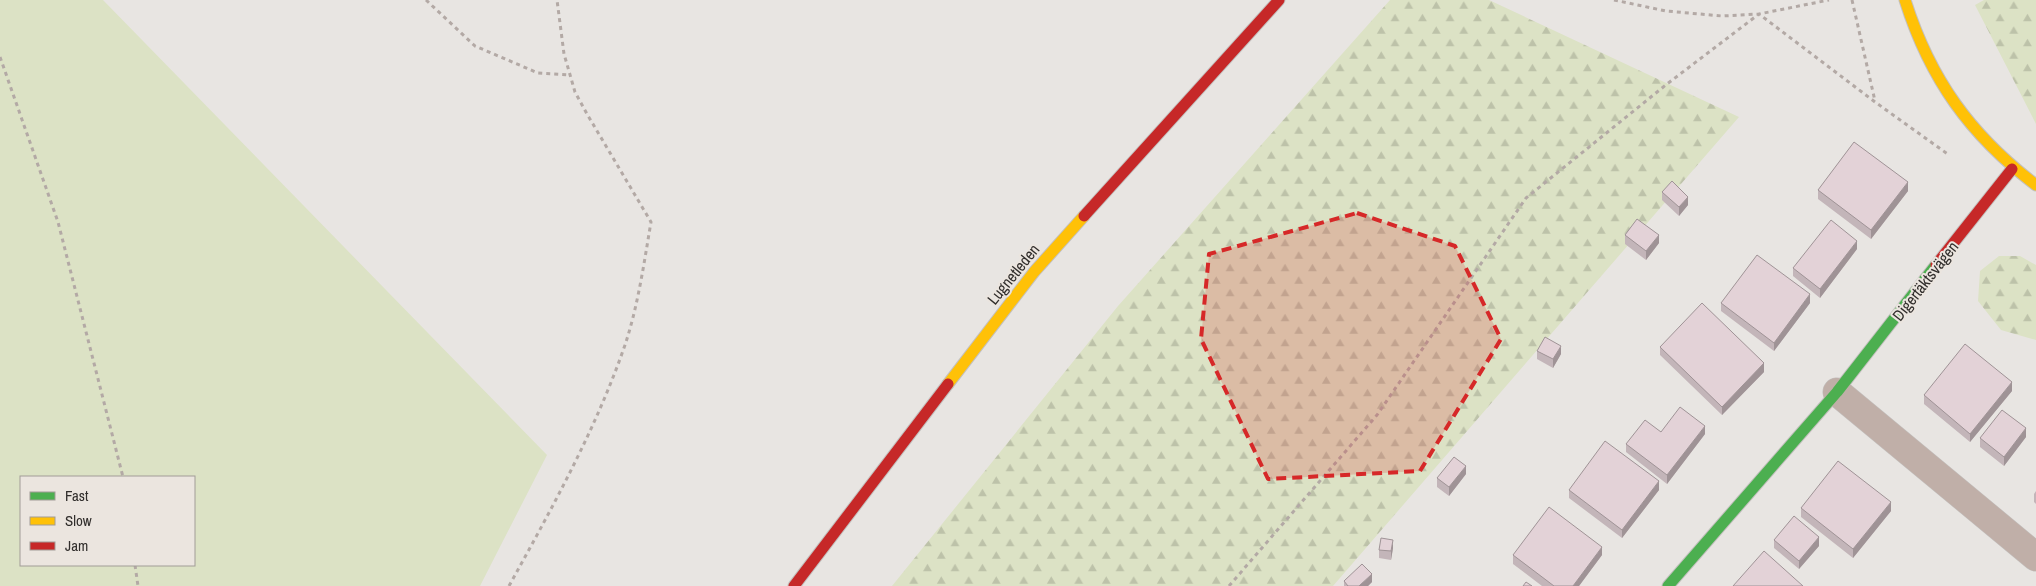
<svg xmlns="http://www.w3.org/2000/svg" width="2036" height="586" font-family="'Archivo Narrow',sans-serif">
<defs>
<pattern id="forest-firs" width="22" height="20" patternUnits="userSpaceOnUse" patternTransform="scale(1.25)"><rect width="22" height="20" fill="#dce2c5"/><path d="M5 1l3.5 6h-7zM16 11l3.5 6h-7z" fill="#bdc2a9"/></pattern>
</defs>
<rect width="100%" height="100%" fill="#e8e5e2"/>
<path fill="#dce2c5" fill-rule="evenodd" d="M 0,0 L 103,0 L 547,455 L 480,586 L 0,586 ZM 21,477 L 194,477 L 194,565 L 21,565 Z"/>
<path fill="url(#forest-firs)" d="M 1390,0 L 1489,0 L 1739,117 L 1333,586 L 892,586 L 1118,306 Z
M 1984,0 L 2036,0 L 2036,124 L 1975,5 Z
M 1999,256 L 2020,256 L 2036,265 L 2036,340 L 2001,330 L 1978,301 L 1980,271 Z"/>
<g fill="none" stroke-linecap="round" stroke-linejoin="round">
<g stroke="#c3c0be" stroke-width="29">
<path id="street" d="M 1837,392 L 2036,557"/>
</g>
<g stroke="#c3c0be" stroke-width="13">
<path id="fast" d="M 1668,586 L 1837,392 L 1936,265"/>
</g>
<g stroke="#c3c0be" stroke-width="13">
<path id="slow" d="M 1905,0 C 1930,79 1970,135 2036,185
M 948,384 L 1034,272 L 1084,216"/>
</g>
<g stroke="#c3c0be" stroke-width="13">
<path id="jam" d="M 1084,216 L 1279,0
M 1936,265 L 2012,169
M 794,586 L 948,384"/>
</g>
<path stroke="#b3a9a5" stroke-width="3" stroke-dasharray="4 4" stroke-linecap="butt" d="M 426,0 L 475,46 L 538,73 L 571,75
M 1614,0 L 1666,11 L 1722,16 L 1759,14 L 1875,102 L 1949,155
M 1852,0 L 1875,101
M 0,57 L 58,222 L 123,477
M 135,565 L 138,586
M 509,586 C 552,508 596,429 625,345 C 638,306 644,263 651,222 L 587,114 L 575,92 L 564,54 L 557,0
M 1229,586 L 1377,415 L 1526,198 L 1667,84 L 1759,14 L 1829,0"/>
<use href="#street" stroke="#c0afa8" stroke-width="28"/>
<use href="#fast" stroke="#4caf50" stroke-width="11"/>
<use href="#slow" stroke="#ffc107" stroke-width="11"/>
<use href="#jam" stroke="#c62828" stroke-width="11"/>
</g>
<path fill="#c3b5b9" d="M 1818,190 L 1908,191 L 1871,239 L 1818,199 Z
M 1662,192 L 1688,205 L 1679,216 L 1662,200 Z
M 1625,235 L 1659,243 L 1646,260 L 1625,244 Z
M 1857,249 L 1820,298 L 1793,276 L 1793,268 Z
M 1721,303 L 1810,303 L 1774,351 L 1721,311 Z
M 1660,347 L 1764,372 L 1722,415 L 1660,355 Z
M 1537,351 L 1561,354 L 1553,368 L 1537,359 Z
M 2012,391 L 1970,442 L 1924,404 L 1924,395 Z
M 1705,434 L 1667,484 L 1626,452 L 1626,444 Z
M 2026,437 L 2004,466 L 1980,447 L 1980,438 Z
M 1466,474 L 1449,496 L 1437,487 L 1437,478 Z
M 1569,490 L 1659,490 L 1622,538 L 1569,498 Z
M 2036,491 L 2036,504 L 2034,502 L 2034,494 Z
M 1801,508 L 1891,511 L 1853,558 L 1801,517 Z
M 1774,540 L 1819,546 L 1799,569 L 1774,548 Z
M 1393,548 L 1391,560 L 1379,558 L 1379,550 Z
M 1513,555 L 1602,555 L 1579,586 L 1542,586 L 1513,564 Z
M 1344,581 L 1372,582 L 1368,586 L 1344,586 Z"/>
<path fill="#9f9396" d="M 1908,182 L 1908,191 L 1871,239 L 1871,230 Z
M 1688,197 L 1688,205 L 1679,216 L 1679,207 Z
M 1659,235 L 1659,243 L 1646,260 L 1646,251 Z
M 1857,241 L 1857,249 L 1820,298 L 1820,289 Z
M 1810,294 L 1810,303 L 1774,351 L 1774,343 Z
M 1561,346 L 1561,354 L 1553,368 L 1553,359 Z
M 1764,363 L 1764,372 L 1722,415 L 1722,407 Z
M 2012,382 L 2012,391 L 1970,442 L 1970,434 Z
M 1705,426 L 1705,434 L 1667,484 L 1667,475 Z
M 2026,428 L 2026,437 L 2004,466 L 2004,457 Z
M 1466,466 L 1466,474 L 1449,496 L 1449,487 Z
M 1659,481 L 1659,490 L 1622,538 L 1622,530 Z
M 1891,502 L 1891,511 L 1853,558 L 1853,549 Z
M 1819,537 L 1819,546 L 1799,569 L 1799,561 Z
M 1393,540 L 1393,548 L 1391,560 L 1391,551 Z
M 1602,547 L 1602,555 L 1579,586 L 1573,586 Z
M 1372,574 L 1372,582 L 1368,586 L 1359,586 Z"/>
<path fill="#e3d2d7" stroke="#9f9396" d="M 1854,142 L 1908,182 L 1871,230 L 1818,190 Z
M 1672,181 L 1688,197 L 1679,207 L 1662,192 Z
M 1637,219 L 1659,235 L 1646,251 L 1625,235 Z
M 1831,220 L 1857,241 L 1820,289 L 1793,268 Z
M 1757,255 L 1810,294 L 1774,343 L 1721,303 Z
M 1702,303 L 1764,363 L 1722,407 L 1660,347 Z
M 1545,337 L 1561,346 L 1553,359 L 1537,351 Z
M 1965,344 L 2012,382 L 1970,434 L 1924,395 Z
M 1680,407 L 1705,426 L 1667,475 L 1626,444 L 1645,420 L 1661,432 Z
M 2002,410 L 2026,428 L 2004,457 L 1980,438 Z
M 1605,441 L 1659,481 L 1622,530 L 1569,490 Z
M 1454,457 L 1466,466 L 1449,487 L 1437,478 Z
M 1838,461 L 1891,502 L 1853,549 L 1801,508 Z
M 1549,507 L 1602,547 L 1573,586 L 1554,586 L 1513,555 Z
M 1794,516 L 1819,537 L 1799,561 L 1774,540 Z
M 1381,538 L 1393,540 L 1391,551 L 1379,550 Z
M 1764,551 L 1803,586 L 1733,586 Z
M 1362,564 L 1372,574 L 1359,586 L 1348,586 L 1344,581 Z
M 1526,582 L 1532,586 L 1523,586 Z"/>
<path fill="#d62828" fill-opacity="0.2" stroke="#d62828" stroke-width="4" stroke-dasharray="10 6" stroke-linejoin="round" d="M 1357,213 L 1455,246 L 1501,339 L 1420,471 L 1268,479 L 1201,339 L 1209,254 Z"/>
<g text-anchor="middle" stroke-width="4" stroke-linejoin="round" paint-order="stroke">
<g font-size="16" fill="#312e2c" stroke="#ebe5df">
<text transform="translate(1013 274) rotate(-51)" y="6">Lugnetleden</text>
<text transform="translate(1925 281) rotate(-52)" y="6">Digertäktsvägen</text>
</g>
</g>
<rect x="20" y="476" width="175" height="90" fill="#ebe5df" stroke="#a19c97"/>
<rect x="30" y="492" width="25" height="8" fill="#4caf50" stroke="#a19c97"/>
<text x="65" y="501" font-size="15" fill="#312e2c">Fast</text>
<rect x="30" y="517" width="25" height="8" fill="#ffc107" stroke="#a19c97"/>
<text x="65" y="526" font-size="15" fill="#312e2c">Slow</text>
<rect x="30" y="542" width="25" height="8" fill="#c62828" stroke="#a19c97"/>
<text x="65" y="551" font-size="15" fill="#312e2c">Jam</text>
</svg>
